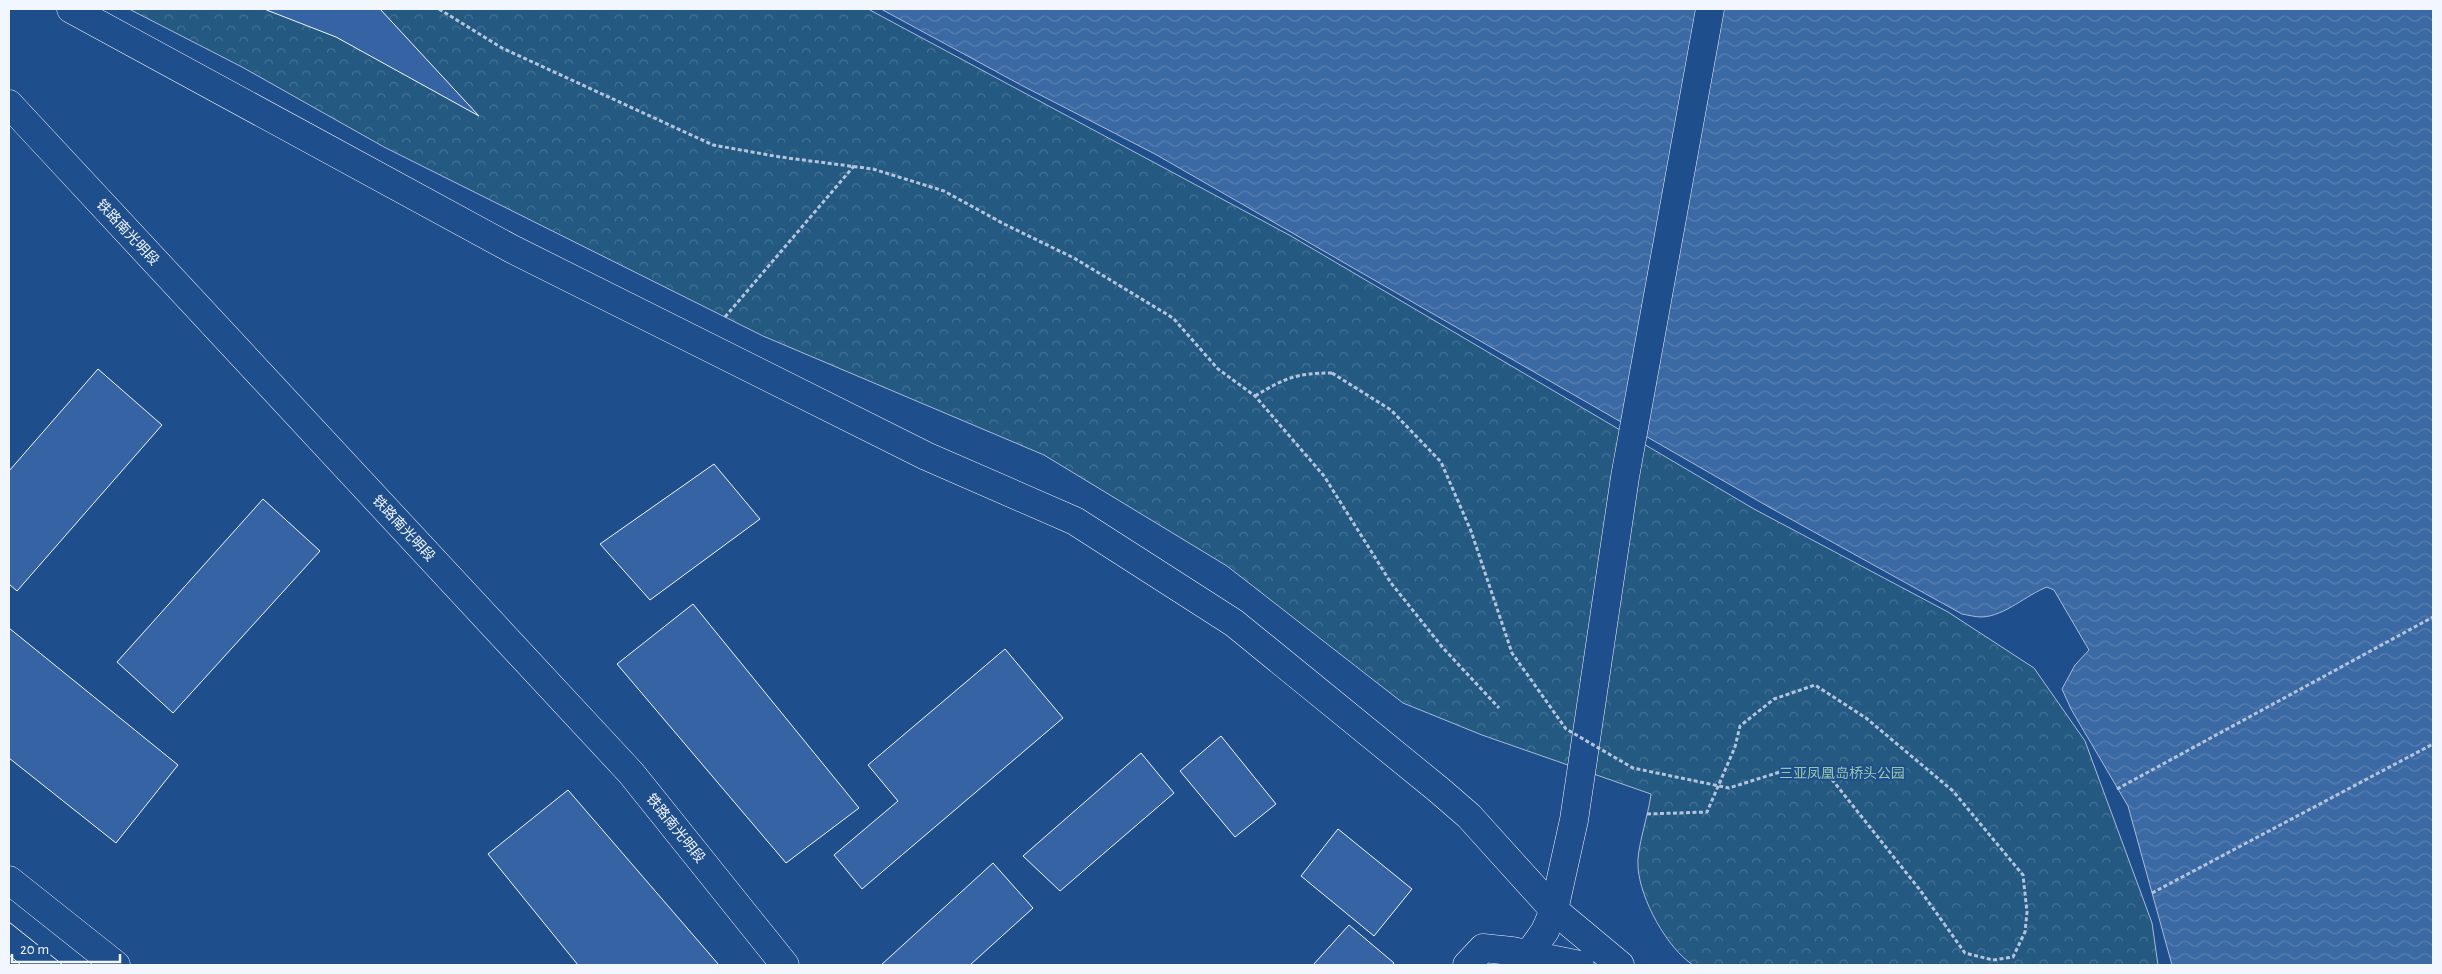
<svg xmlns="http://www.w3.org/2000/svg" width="2442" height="974" font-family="'Alegreya Sans','Noto Sans SC',sans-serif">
<defs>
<pattern id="park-crowns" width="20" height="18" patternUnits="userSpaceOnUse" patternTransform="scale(1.25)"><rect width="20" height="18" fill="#245a82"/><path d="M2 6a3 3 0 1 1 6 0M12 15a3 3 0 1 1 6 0" fill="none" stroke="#447295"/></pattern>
<pattern id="water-waves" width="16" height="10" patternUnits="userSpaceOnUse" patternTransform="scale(1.25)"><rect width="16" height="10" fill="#3b69a3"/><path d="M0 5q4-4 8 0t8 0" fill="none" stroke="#587fb1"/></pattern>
</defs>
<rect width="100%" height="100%" fill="#1f4e8c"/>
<path fill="url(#park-crowns)" stroke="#a8bbd7" d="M 129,9 L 868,9 L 1291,236 L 1754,509 L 1948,612 L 2034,668 L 2085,741 L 2152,923 L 2158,965 L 1693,965 C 1667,948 1640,899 1638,867 C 1636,850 1649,813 1651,794 L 1482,735 L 1403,703 L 1227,566 L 1044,455 L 763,336 L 384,147 L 242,67 Z"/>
<path fill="url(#water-waves)" stroke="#a8bbd7" d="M 881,9 L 2433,9 L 2433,965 L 2172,965 L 2128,806 L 2071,709 L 2062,689 L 2075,665 L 2089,650 L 2054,590 L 2047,587 C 2026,595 2005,616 1982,617 C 1975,617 1968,615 1962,614 L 1769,507 L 1155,154 L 1021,85 Z"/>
<path fill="#3563a3" stroke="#f2f6ff" d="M 264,9 L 380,9 L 479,116 L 336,37 Z
M 98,369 L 162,425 L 17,591 L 9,584 L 9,471 Z
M 714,464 L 760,519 L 650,600 L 600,544 Z
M 263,499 L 320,551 L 173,713 L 117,662 Z
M 693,604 L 859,808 L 786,863 L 617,664 Z
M 9,628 L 178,765 L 116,843 L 9,758 Z
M 1005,649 L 1063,718 L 862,889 L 834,855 L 898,801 L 868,765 Z
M 1221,736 L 1276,804 L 1235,837 L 1180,771 Z
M 1141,753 L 1174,793 L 1060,891 L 1023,856 Z
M 568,790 L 719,965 L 578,965 L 488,854 Z
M 1338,829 L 1412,889 L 1374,936 L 1301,876 Z
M 993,863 L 1033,908 L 970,965 L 881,965 Z
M 1349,925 L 1394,963 L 1392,965 L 1313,965 Z"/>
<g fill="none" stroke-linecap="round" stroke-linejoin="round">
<g stroke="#f2f6ff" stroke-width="29">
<path id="minor" d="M 9,104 L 631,773 L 785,965"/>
</g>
<g stroke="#f2f6ff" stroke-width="29">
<path id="tertiary" d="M 71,9 L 512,249 L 926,456 L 1075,521 L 1234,623 L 1439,790 L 1469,816 L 1554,910 L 1620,965
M 1554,910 L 1574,820 L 1625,477 L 1710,9"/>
</g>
<g stroke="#f2f6ff" stroke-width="29">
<path id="secondary" d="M 9,880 L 116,965
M 1467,965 L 1483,948 L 1512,951 L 1580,965
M 1521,965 L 1545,931 L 1554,910"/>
</g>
<path stroke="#b3c4dc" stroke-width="3" stroke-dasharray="4 2.5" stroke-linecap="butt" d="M 439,9 L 502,48 L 713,145 L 780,157 L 873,169 L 944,191 L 1004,224 L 1074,258 L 1173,318 L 1218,369 L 1255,396 L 1324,476 L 1391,583 L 1443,648 L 1499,708
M 725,317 L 854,166
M 1255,396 C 1285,378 1296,373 1332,373
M 2117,789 L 2433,617
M 1647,814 L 1707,812 L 1735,747 L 1740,726 L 1774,699 L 1815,685 L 1866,718 L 1953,791 L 2023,875 L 2027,912 L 2025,932 L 2013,957 L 1993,960 L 1965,953 L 1945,925
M 2152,893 L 2433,744"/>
<use href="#minor" stroke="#1f4e8c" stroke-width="28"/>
<use href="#tertiary" stroke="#1f4e8c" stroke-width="28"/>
<use href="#secondary" stroke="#1f4e8c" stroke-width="28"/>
<path stroke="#f2f6ff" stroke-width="1" d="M 9,922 L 63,965
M 9,955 L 21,965"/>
<path stroke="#b3c4dc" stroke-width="3" stroke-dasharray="4 2.5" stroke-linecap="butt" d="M 1332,373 L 1391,410 L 1441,462 L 1471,531 L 1512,653 L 1566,729 L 1633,768 L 1729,788 L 1783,771 L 1830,777 L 1920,890 L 1945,925"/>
</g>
<g text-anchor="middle" stroke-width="4" stroke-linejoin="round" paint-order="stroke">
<g font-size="14" fill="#f2f6ff" stroke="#1f4e8c">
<text transform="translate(128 232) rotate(47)" y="5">铁路南光明段</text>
<text transform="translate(404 528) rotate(47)" y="5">铁路南光明段</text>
<text transform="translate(676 828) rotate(51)" y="5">铁路南光明段</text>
</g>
<g font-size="14" fill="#97c8a6" stroke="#1f4e8c">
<text x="1842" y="778">三亚凤凰岛桥头公园</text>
</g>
</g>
<rect width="2442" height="974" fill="none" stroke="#f2f6ff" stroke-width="20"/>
<path d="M12 954v8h108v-8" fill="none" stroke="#f2f6ff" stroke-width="2.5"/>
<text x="20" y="954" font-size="15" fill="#f2f6ff" stroke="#1f4e8c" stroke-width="4" paint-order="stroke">20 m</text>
</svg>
